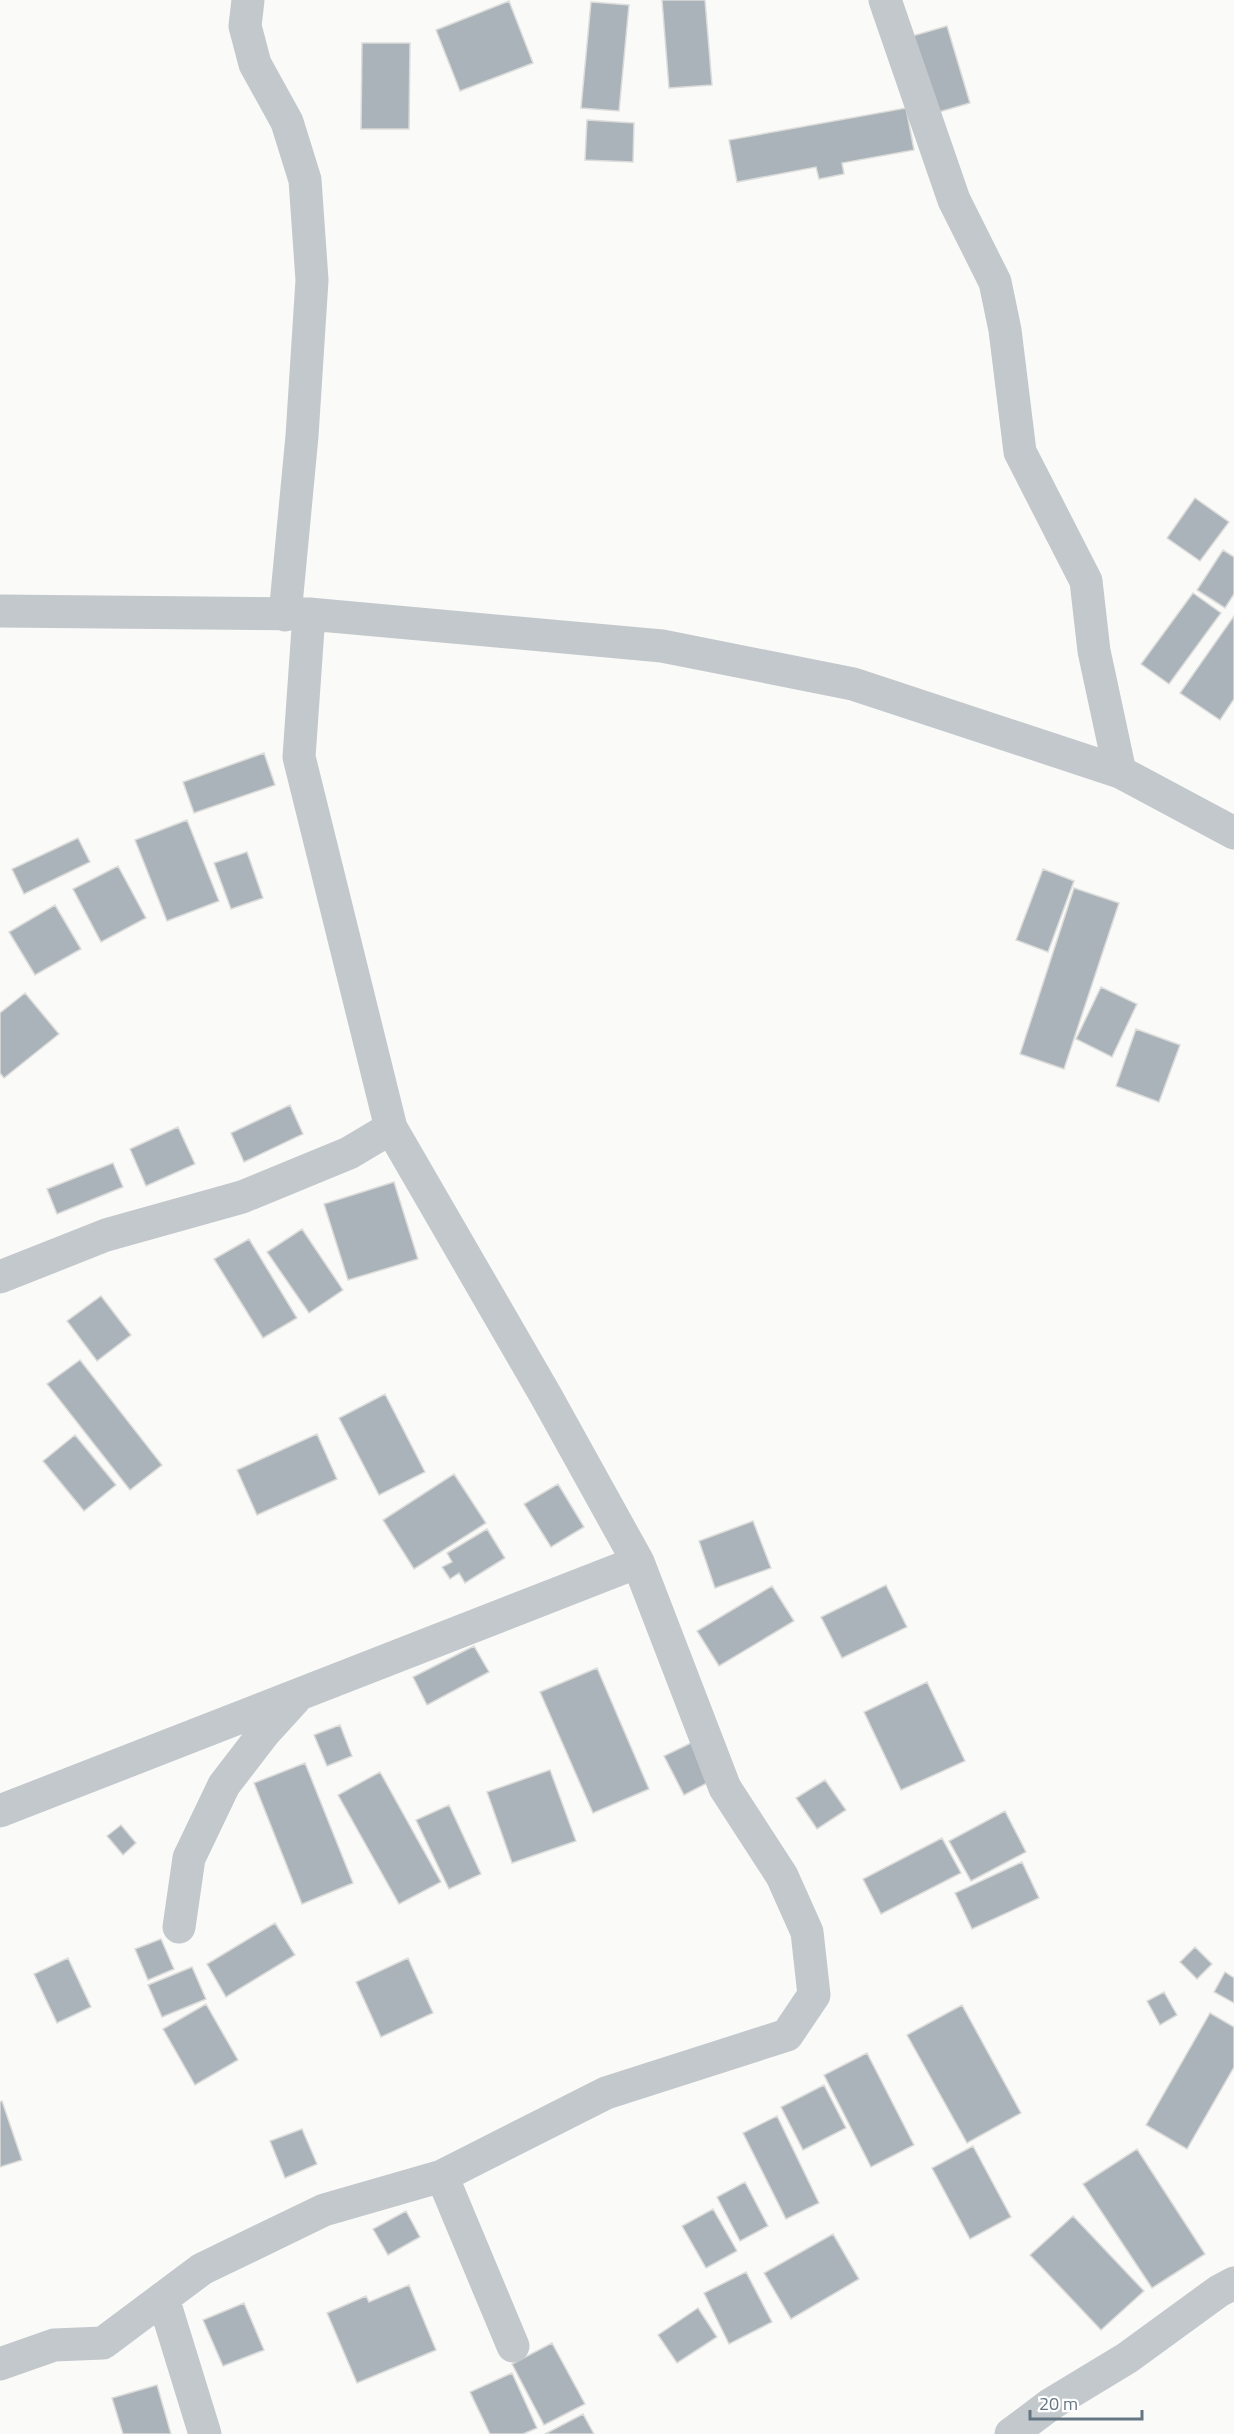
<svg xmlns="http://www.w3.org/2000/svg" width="1234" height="2434" font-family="'Titillium Web',sans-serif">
<rect width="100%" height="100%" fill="#fafaf8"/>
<path fill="#aab3b9" stroke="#dcdcda" stroke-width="1.5" d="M 662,0 L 705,0 L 712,85 L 669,88 Z
M 509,1 L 533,63 L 460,91 L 436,30 Z
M 591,2 L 629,5 L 619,111 L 581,108 Z
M 947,26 L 970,103 L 932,114 L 909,37 Z
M 362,43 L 410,43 L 409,129 L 361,129 Z
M 906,108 L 914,150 L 842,163 L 844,174 L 819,179 L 816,167 L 737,182 L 729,140 Z
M 587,120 L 634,123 L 633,162 L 585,160 Z
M 1195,498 L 1229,522 L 1200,561 L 1167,538 Z
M 1223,550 L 1234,557 L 1234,594 L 1225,608 L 1197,590 Z
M 1193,593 L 1221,613 L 1169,684 L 1141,664 Z
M 1234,616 L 1234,699 L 1220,720 L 1180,693 Z
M 264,753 L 275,785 L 194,813 L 183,782 Z
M 187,820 L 219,901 L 167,921 L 135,840 Z
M 78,838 L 90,862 L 24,894 L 12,869 Z
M 247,852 L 263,898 L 231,909 L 214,863 Z
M 118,866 L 146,918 L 101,942 L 73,889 Z
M 1043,869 L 1074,881 L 1048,952 L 1016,940 Z
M 1074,888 L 1119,903 L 1064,1069 L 1020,1054 Z
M 55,905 L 81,949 L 35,975 L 9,932 Z
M 1101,987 L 1137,1004 L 1112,1057 L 1076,1039 Z
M 25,993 L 59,1034 L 4,1078 L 0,1073 L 0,1013 Z
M 1136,1029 L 1180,1045 L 1159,1102 L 1116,1086 Z
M 290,1105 L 303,1134 L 244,1162 L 231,1133 Z
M 178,1127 L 195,1164 L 146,1186 L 130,1149 Z
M 113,1163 L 123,1187 L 57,1214 L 47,1189 Z
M 394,1182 L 418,1259 L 348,1280 L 324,1204 Z
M 302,1229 L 343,1290 L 309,1313 L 267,1252 Z
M 249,1239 L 297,1318 L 263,1338 L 214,1259 Z
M 101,1296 L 131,1335 L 97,1361 L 67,1321 Z
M 80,1360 L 162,1465 L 130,1490 L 47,1384 Z
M 385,1394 L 425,1472 L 379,1495 L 339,1418 Z
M 317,1434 L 337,1479 L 257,1515 L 237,1470 Z
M 75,1435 L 116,1485 L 84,1511 L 43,1461 Z
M 454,1474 L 486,1523 L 414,1569 L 383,1520 Z
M 558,1484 L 584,1527 L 551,1547 L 524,1504 Z
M 753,1521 L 771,1568 L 715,1588 L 699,1541 Z
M 487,1529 L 505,1558 L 465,1583 L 459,1573 L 450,1579 L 442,1567 L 452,1562 L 447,1553 Z
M 886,1585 L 907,1627 L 842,1658 L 821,1617 Z
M 772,1586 L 794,1621 L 719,1666 L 697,1631 Z
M 474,1646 L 489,1672 L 427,1705 L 413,1677 Z
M 597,1668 L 649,1789 L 593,1813 L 540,1692 Z
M 927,1682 L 965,1761 L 901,1790 L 864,1712 Z
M 340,1725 L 352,1756 L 327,1766 L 314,1735 Z
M 693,1742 L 713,1780 L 684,1795 L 664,1756 Z
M 305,1763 L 353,1883 L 302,1904 L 254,1783 Z
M 550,1770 L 576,1841 L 512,1863 L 487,1792 Z
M 380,1772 L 441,1882 L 399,1904 L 338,1795 Z
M 825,1780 L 846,1810 L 817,1829 L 796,1798 Z
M 449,1805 L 481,1874 L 449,1889 L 416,1820 Z
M 1005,1811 L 1026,1852 L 971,1881 L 949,1841 Z
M 121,1825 L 136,1843 L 123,1855 L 107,1836 Z
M 942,1838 L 961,1873 L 881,1914 L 863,1879 Z
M 1022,1862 L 1039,1898 L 972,1929 L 955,1893 Z
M 275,1923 L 295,1955 L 226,1997 L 207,1964 Z
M 161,1939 L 174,1969 L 148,1980 L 135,1949 Z
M 1195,1947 L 1212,1964 L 1197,1979 L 1180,1962 Z
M 68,1958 L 91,2007 L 57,2023 L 34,1974 Z
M 408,1958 L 433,2013 L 381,2037 L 356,1982 Z
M 192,1967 L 206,1999 L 162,2017 L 148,1985 Z
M 1225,1972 L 1234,1978 L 1234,2003 L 1214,1992 Z
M 1164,1992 L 1177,2015 L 1160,2025 L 1147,2001 Z
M 206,2004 L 238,2060 L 195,2085 L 163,2029 Z
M 962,2005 L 1021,2113 L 967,2143 L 907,2035 Z
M 1210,2013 L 1234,2027 L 1234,2067 L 1187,2149 L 1146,2125 Z
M 867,2053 L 914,2145 L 871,2167 L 824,2075 Z
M 824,2085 L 846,2128 L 803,2150 L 781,2107 Z
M 2,2101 L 22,2160 L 0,2167 L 0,2102 Z
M 777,2116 L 819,2203 L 786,2219 L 743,2133 Z
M 302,2129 L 317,2164 L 285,2178 L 270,2141 Z
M 973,2146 L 1011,2217 L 970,2239 L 932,2168 Z
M 1137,2149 L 1205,2254 L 1152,2288 L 1083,2184 Z
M 745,2182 L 768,2226 L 740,2241 L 717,2197 Z
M 713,2209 L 737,2251 L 706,2268 L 682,2226 Z
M 406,2211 L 420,2237 L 388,2255 L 373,2229 Z
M 1073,2216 L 1144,2291 L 1101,2330 L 1030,2255 Z
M 833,2234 L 859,2279 L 791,2319 L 764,2273 Z
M 746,2272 L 772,2322 L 729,2344 L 704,2293 Z
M 409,2285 L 436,2350 L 357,2383 L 327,2313 L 366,2296 L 369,2302 Z
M 244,2303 L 264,2350 L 223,2366 L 203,2320 Z
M 698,2308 L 717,2337 L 677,2363 L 658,2335 Z
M 552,2343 L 585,2404 L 544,2425 L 512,2364 Z
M 512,2373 L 537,2428 L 523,2434 L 490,2434 L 470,2392 Z
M 157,2385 L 171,2434 L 123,2434 L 112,2398 Z
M 583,2414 L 594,2434 L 545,2434 Z"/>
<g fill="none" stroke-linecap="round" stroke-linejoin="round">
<path stroke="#c3c8cc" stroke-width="33" d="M 248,0 L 245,26 L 255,64 L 287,122 L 305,180 L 312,280 L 302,436 L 285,615
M 885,0 L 954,200 L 995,282 L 1005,330 L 1020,452 L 1086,581 L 1094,651 L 1120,772
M 0,611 L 309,614 L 662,646 L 853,684 L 1120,772 L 1234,833
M 0,1277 L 106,1235 L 242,1197 L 349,1153 L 391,1128
M 0,1811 L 638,1562
M 179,1927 L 189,1858 L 224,1785 L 264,1733 L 295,1699
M 442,2176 L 513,2346
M 163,2298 L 205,2434
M 0,2364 L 54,2345 L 103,2343 L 202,2269 L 324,2210 L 442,2176 L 606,2093 L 787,2035 L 814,1995 L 807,1932 L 782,1876 L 725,1788 L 638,1562 L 546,1396 L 391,1128 L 299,757 L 309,614
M 1011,2434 L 1051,2404 L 1127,2358 L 1219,2291 L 1234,2283"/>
</g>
<path d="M1030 2410v9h112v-9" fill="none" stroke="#657683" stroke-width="3"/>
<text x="1039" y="2410" font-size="18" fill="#657683" stroke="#ffffff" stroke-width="4.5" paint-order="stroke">20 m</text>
</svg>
